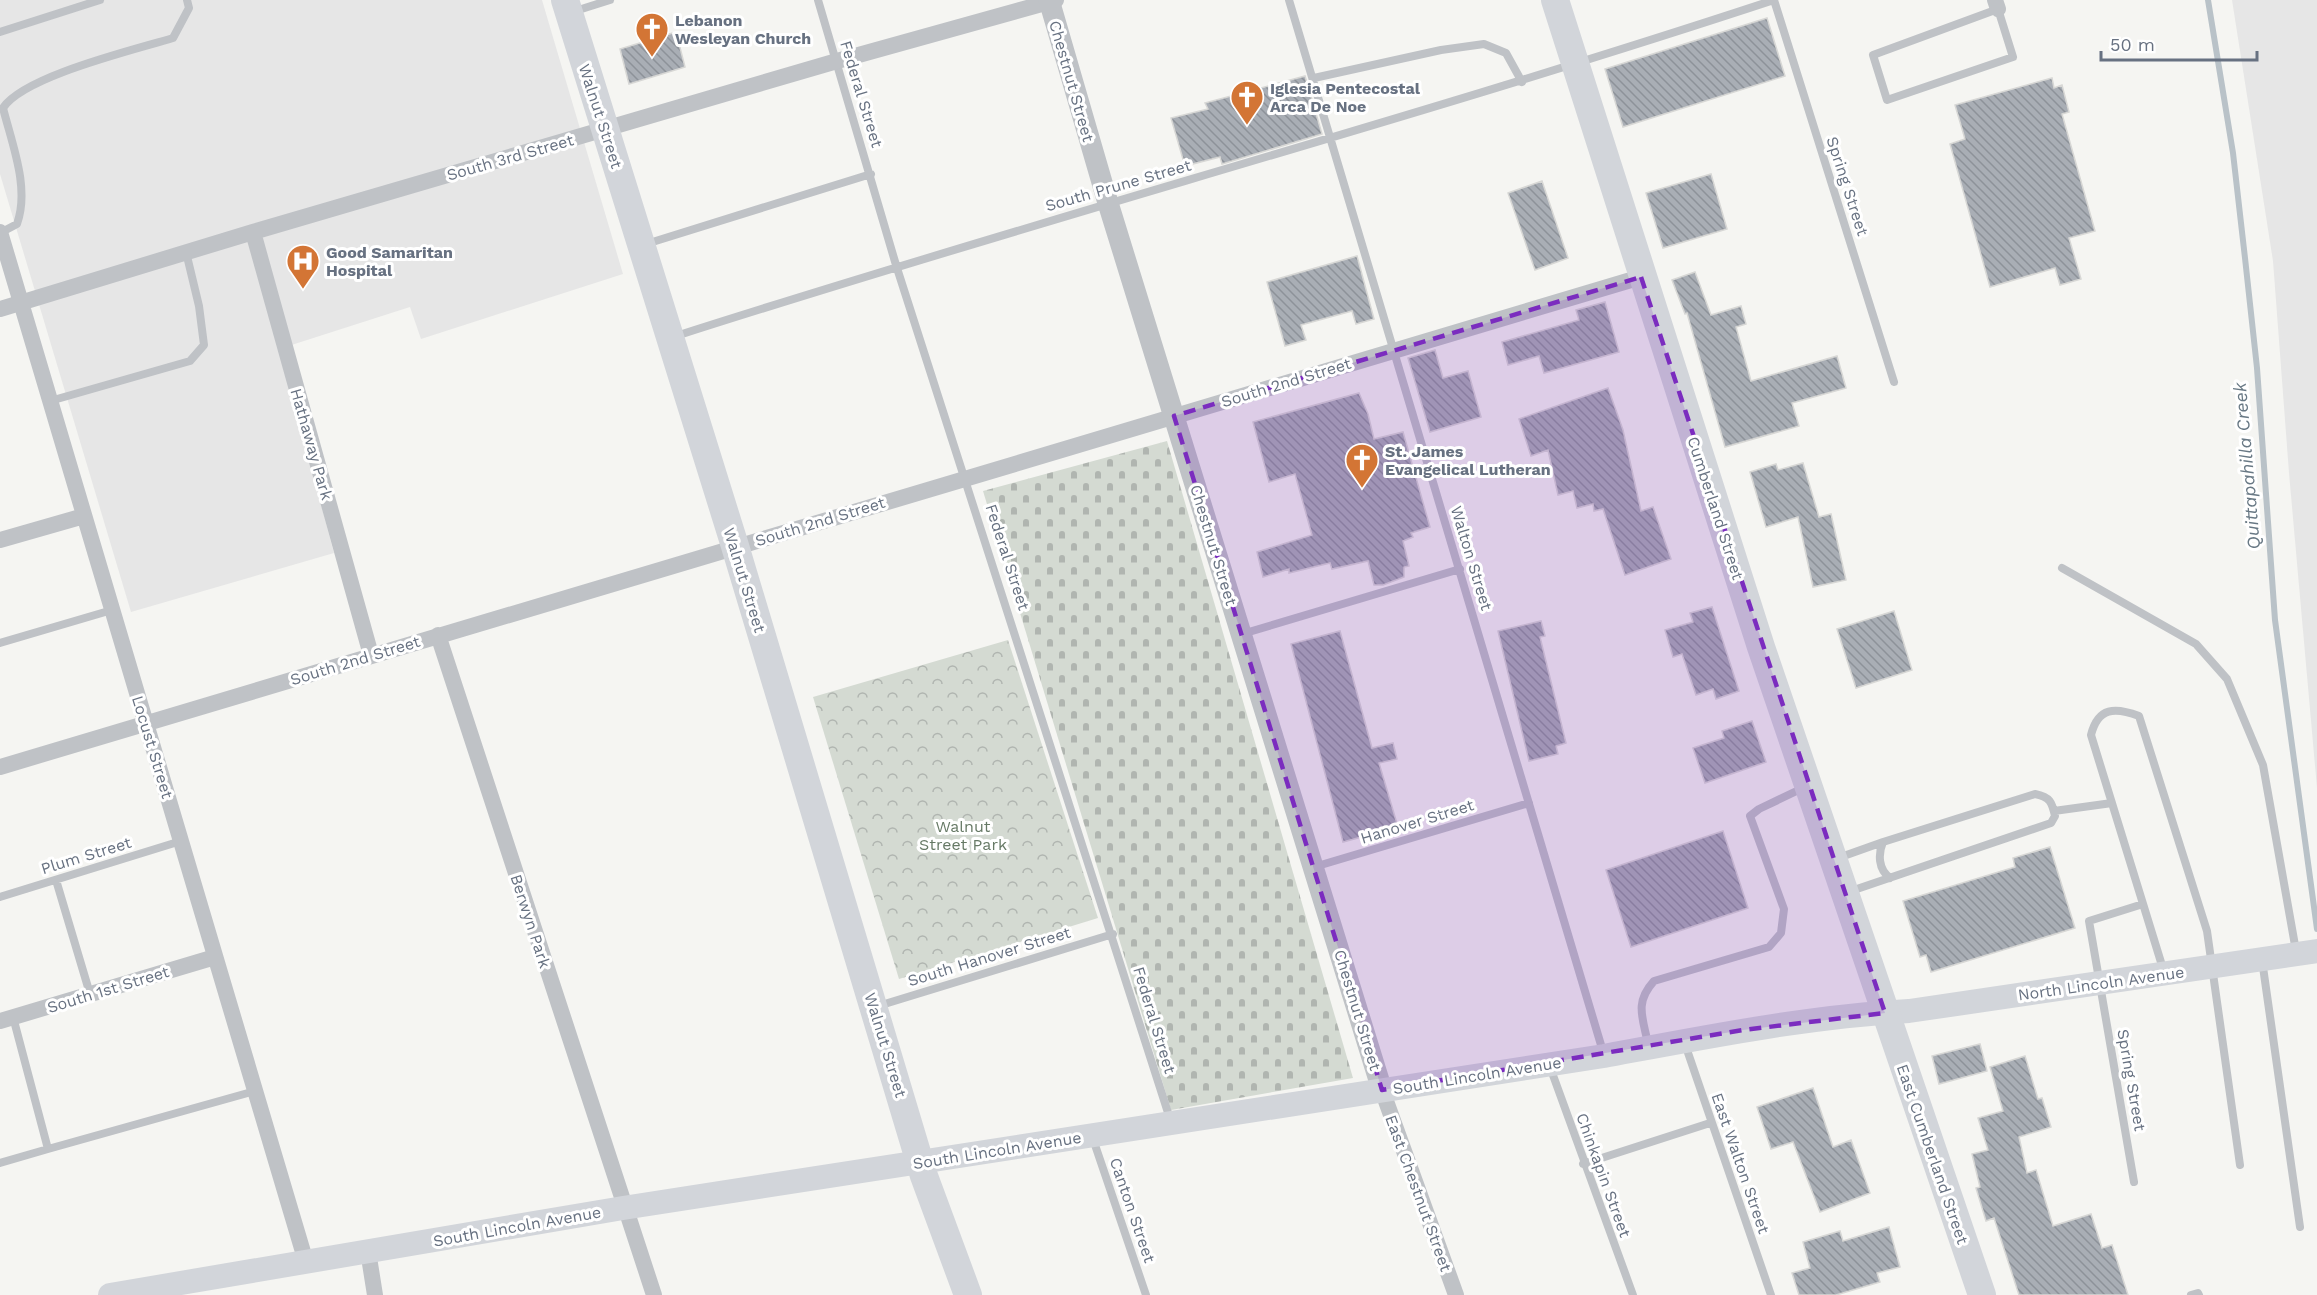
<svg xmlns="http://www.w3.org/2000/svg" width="2317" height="1295" font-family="'Work Sans',sans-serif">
<defs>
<pattern id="cemetery-stones" width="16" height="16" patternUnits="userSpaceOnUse" patternTransform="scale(1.5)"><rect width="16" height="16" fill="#d4dad2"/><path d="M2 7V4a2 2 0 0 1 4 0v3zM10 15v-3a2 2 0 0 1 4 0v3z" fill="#b0b5b0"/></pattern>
<pattern id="park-crowns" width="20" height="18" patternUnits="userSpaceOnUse" patternTransform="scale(1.5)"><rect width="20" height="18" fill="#d4dad2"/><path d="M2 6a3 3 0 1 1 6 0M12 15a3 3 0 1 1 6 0" fill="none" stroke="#b0b5b0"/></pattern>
<pattern id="building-back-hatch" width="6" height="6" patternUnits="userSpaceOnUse" patternTransform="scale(1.5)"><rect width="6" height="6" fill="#a9aeb5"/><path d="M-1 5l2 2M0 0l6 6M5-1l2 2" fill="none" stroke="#8d9299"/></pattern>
</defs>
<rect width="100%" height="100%" fill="#f5f5f2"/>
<path fill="#e6e6e6" d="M 0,0 L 542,0 L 623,274 L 421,339 L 410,307 L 279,349 L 334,553 L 131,612 L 0,174 Z
M 2232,0 L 2317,0 L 2317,788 L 2289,473 L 2273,261 Z"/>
<path fill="url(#cemetery-stones)" d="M 1167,441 L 1353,1078 L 1171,1110 L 983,491 Z"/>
<path fill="url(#park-crowns)" d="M 1008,640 L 1098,918 L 899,979 L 813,697 Z"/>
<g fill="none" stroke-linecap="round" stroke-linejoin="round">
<path stroke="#b9c2c8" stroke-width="6" d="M 2208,0 L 2233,153 L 2245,258 L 2257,368 L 2275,620 L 2317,929"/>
</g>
<path fill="url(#building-back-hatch)" stroke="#d7d7d5" stroke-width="1.5" d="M 1767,18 L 1785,76 L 1623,127 L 1605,69 Z
M 676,32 L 685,67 L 629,84 L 620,49 Z
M 1305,76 L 1322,134 L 1222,164 L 1220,157 L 1185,166 L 1171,118 L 1208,109 L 1205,103 Z
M 2052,78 L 2054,88 L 2062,85 L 2069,112 L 2062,114 L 2095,231 L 2069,238 L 2081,279 L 2060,285 L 2055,268 L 1990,287 L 1950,144 L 1965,139 L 1955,105 Z
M 1711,174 L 1727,229 L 1663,248 L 1646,193 Z
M 1542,181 L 1568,258 L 1535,270 L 1508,193 Z
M 1357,256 L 1374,319 L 1356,324 L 1352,311 L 1301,325 L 1306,340 L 1285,346 L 1267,282 Z
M 1695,272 L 1711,315 L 1741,306 L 1746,324 L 1736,327 L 1751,381 L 1837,356 L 1846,388 L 1792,403 L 1799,426 L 1725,447 L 1687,313 L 1685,314 L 1672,280 Z
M 1605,302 L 1619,352 L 1544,373 L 1539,356 L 1508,365 L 1502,342 L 1579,320 L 1576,310 Z
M 1435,350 L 1443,378 L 1468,371 L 1481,417 L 1430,432 L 1408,358 Z
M 1608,388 L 1623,430 L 1641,511 L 1653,507 L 1671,559 L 1625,575 L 1603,509 L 1594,511 L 1593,504 L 1577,508 L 1573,491 L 1558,495 L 1548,450 L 1531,456 L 1519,419 Z
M 1359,393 L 1368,414 L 1374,439 L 1403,432 L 1430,527 L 1411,533 L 1413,537 L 1403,541 L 1409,566 L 1404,567 L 1404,577 L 1383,585 L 1374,585 L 1368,561 L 1332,569 L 1330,563 L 1289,573 L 1289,569 L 1263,577 L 1257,552 L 1312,535 L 1295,474 L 1269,482 L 1253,422 Z
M 1803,463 L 1819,517 L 1831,514 L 1846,580 L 1813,587 L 1798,517 L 1766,527 L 1750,472 L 1776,464 L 1778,470 Z
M 1712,607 L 1739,691 L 1716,699 L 1713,689 L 1696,695 L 1682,654 L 1673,657 L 1665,630 L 1693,622 L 1690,613 Z
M 1894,611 L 1912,670 L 1856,688 L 1837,629 Z
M 1541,621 L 1545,636 L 1540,637 L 1566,743 L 1556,746 L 1558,754 L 1529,761 L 1498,631 Z
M 1340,631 L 1372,748 L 1393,743 L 1397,759 L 1379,763 L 1398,827 L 1343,842 L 1291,644 Z
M 1752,721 L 1766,762 L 1705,783 L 1693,748 L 1724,738 L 1722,731 Z
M 1723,831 L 1748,908 L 1631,947 L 1606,870 Z
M 2050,847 L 2075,928 L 1931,972 L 1926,955 L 1920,957 L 1903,901 L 2015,867 L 2013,858 Z
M 1980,1044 L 1987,1071 L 1939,1084 L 1932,1056 Z
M 2025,1056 L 2038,1099 L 2042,1098 L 2051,1127 L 2019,1137 L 2027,1173 L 2036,1170 L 2053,1226 L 2091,1214 L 2102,1248 L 2112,1245 L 2128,1295 L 2019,1295 L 1994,1218 L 1986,1221 L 1976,1188 L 1980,1187 L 1972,1154 L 1988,1150 L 1978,1118 L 2003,1111 L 1990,1067 Z
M 1813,1088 L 1833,1147 L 1851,1140 L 1870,1193 L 1820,1212 L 1793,1142 L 1771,1149 L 1757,1107 Z
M 1889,1227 L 1900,1267 L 1877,1273 L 1880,1282 L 1836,1295 L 1799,1295 L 1792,1273 L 1810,1268 L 1803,1242 L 1840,1231 L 1843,1241 Z"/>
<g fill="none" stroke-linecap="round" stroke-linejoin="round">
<path stroke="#bfc2c6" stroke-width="8" d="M 818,0 L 896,265 L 1171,1122
M 1289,0 L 1604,1055
M 1774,0 L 1894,382
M 1998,9 L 2013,57 L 1887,100 L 1873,55 Z
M 572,12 L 610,0
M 0,32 L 100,0
M 1314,78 L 1441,50 L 1484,44 L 1506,53 L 1522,82
M 0,233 L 17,224 C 30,188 12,144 3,108 C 24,76 134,50 173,38 L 189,8 L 187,0
M 646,244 L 871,174
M 676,336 C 1040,219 1410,120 1774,0
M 50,401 L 190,361 L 204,345 L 199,306 L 186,252
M 2062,568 L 2196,644 L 2227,679 L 2263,765 L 2296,951
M 1242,634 L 1460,569
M 0,643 L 112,610
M 2054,811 L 2112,803
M 1838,858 L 1883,842
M 1314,867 L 1529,803
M 56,880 L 90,994
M 1848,892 L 2051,823 L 2055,816 C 2052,802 2050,797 2035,794 L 1883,842 C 1878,854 1878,869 1890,878
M 0,897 L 181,841
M 2262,960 L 2300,1227
M 2164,972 L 2091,735 C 2098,707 2115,707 2139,716 L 2207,931 L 2240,1165
M 878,1006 L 1113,934
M 13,1017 L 48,1149 L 255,1091
M 1648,1044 C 1643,1018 1634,1003 1654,981 L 1769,947 L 1781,933 L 1784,909 L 1750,816 L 1759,809 L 1805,787
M 1685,1044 L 1771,1295
M 1550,1067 L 1633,1295
M 1093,1139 L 1146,1295
M 0,1163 L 48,1149
M 1583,1164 L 1710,1123
M 2134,1182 L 2089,921 L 2143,904
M 2191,1295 L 2198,1293 L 2199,1295"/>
<path stroke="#bfc2c6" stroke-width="16" d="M 1995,0 L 1998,9
M 0,232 L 306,1262
M 253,232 L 371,655
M 0,309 L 253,232 L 837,61 L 1056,0
M 0,540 L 84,516
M 438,635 L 654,1295
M 0,767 L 1641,277
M 0,1021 L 215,957
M 1382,1090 L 1456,1295
M 368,1251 L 375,1295"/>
<path stroke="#bfc2c6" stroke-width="21" d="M 1049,0 L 1108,203 L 1382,1090"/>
<path stroke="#d2d5da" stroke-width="24" d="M 110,1295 L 623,1208 L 1604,1056 C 1706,1037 1806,1017 1909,1011 L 2317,951"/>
<path stroke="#d2d5da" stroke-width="28" d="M 565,0 L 735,546 L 924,1176 L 968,1295
M 1555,0 L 1761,647 L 1982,1295"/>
</g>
<path fill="#7b2cbf" fill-opacity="0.2" stroke="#7b2cbf" stroke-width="4.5" stroke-dasharray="12 8" stroke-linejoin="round" d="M 1641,277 L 1885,1013 L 1743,1030 L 1382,1090 L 1174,416 Z"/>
<defs>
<g id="church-pin" transform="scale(1.725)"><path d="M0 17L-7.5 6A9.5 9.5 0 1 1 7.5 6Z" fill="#d37535" stroke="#fff"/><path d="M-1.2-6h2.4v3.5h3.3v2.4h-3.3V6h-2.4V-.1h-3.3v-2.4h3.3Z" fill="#fff"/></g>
<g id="hospital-pin" transform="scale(1.725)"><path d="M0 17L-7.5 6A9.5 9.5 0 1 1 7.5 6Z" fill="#d37535" stroke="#fff"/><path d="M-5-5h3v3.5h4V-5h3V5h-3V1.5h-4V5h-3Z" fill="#fff"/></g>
</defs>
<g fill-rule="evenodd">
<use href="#church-pin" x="652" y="29"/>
<use href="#church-pin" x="1247" y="97"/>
<use href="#hospital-pin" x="303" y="261"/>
<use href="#church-pin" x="1362" y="460"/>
</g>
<g text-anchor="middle" stroke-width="6" stroke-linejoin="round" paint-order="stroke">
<g font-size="16" font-weight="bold" fill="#677181" stroke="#fff" text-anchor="start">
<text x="675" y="26">Lebanon<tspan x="675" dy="18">Wesleyan Church</tspan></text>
<text x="1270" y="94">Iglesia Pentecostal<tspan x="1270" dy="18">Arca De Noe</tspan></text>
<text x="326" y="258">Good Samaritan<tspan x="326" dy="18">Hospital</tspan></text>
<text x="1385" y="457">St. James<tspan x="1385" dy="18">Evangelical Lutheran</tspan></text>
</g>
<g font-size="16" fill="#677181" stroke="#fff">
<text transform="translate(1072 81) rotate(74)" y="6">Chestnut Street</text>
<text transform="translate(862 94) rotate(73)" y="6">Federal Street</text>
<text transform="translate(601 116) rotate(72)" y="6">Walnut Street</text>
<text transform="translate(510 157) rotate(-16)" y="6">South 3rd Street</text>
<text transform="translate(1118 185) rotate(-16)" y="6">South Prune Street</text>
<text transform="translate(1848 186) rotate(72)" y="6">Spring Street</text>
<text transform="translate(1286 382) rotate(-17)" y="6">South 2nd Street</text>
<text transform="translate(312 444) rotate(74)" y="6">Hathaway Park</text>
<text transform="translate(1716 508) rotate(72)" y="6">Cumberland Street</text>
<text transform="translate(820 521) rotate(-17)" y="6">South 2nd Street</text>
<text transform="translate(1214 545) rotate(73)" y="6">Chestnut Street</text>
<text transform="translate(1008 557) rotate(72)" y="6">Federal Street</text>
<text transform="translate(1472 558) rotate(73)" y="6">Walton Street</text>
<text transform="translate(745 580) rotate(73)" y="6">Walnut Street</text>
<text transform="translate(355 660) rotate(-17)" y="6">South 2nd Street</text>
<text transform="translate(153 747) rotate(73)" y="6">Locust Street</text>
<text transform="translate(1417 821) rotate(-17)" y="6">Hanover Street</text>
<text transform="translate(86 855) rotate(-17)" y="6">Plum Street</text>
<text transform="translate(531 921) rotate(72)" y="6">Berwyn Park</text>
<text transform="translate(989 956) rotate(-17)" y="6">South Hanover Street</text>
<text transform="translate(2101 983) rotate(-8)" y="6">North Lincoln Avenue</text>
<text transform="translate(108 989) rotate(-17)" y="6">South 1st Street</text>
<text transform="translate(1358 1010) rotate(73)" y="6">Chestnut Street</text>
<text transform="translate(1155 1020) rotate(73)" y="6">Federal Street</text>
<text transform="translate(886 1045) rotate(73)" y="6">Walnut Street</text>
<text transform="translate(1477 1075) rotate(-9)" y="6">South Lincoln Avenue</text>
<text transform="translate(2132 1080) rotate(80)" y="6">Spring Street</text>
<text transform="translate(997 1150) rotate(-9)" y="6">South Lincoln Avenue</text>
<text transform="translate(1933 1154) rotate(71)" y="6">East Cumberland Street</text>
<text transform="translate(1741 1163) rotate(71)" y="6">East Walton Street</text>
<text transform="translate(1604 1175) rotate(70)" y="6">Chinkapin Street</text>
<text transform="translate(1419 1193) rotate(70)" y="6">East Chestnut Street</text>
<text transform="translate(1133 1210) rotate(71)" y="6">Canton Street</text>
<text transform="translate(517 1226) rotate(-10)" y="6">South Lincoln Avenue</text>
</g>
<g font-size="16" fill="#667965" stroke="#fff">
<text x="963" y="832">Walnut<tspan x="963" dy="18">Street Park</tspan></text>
</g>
<g font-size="18" font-style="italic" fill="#687884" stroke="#fff">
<text transform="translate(2247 466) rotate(-95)" y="6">Quittapahilla Creek</text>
</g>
</g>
<path d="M2101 51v9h156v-9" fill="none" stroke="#677181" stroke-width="3"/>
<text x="2110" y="51" font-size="18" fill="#677181" stroke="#ffffff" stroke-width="4.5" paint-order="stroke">50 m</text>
</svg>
